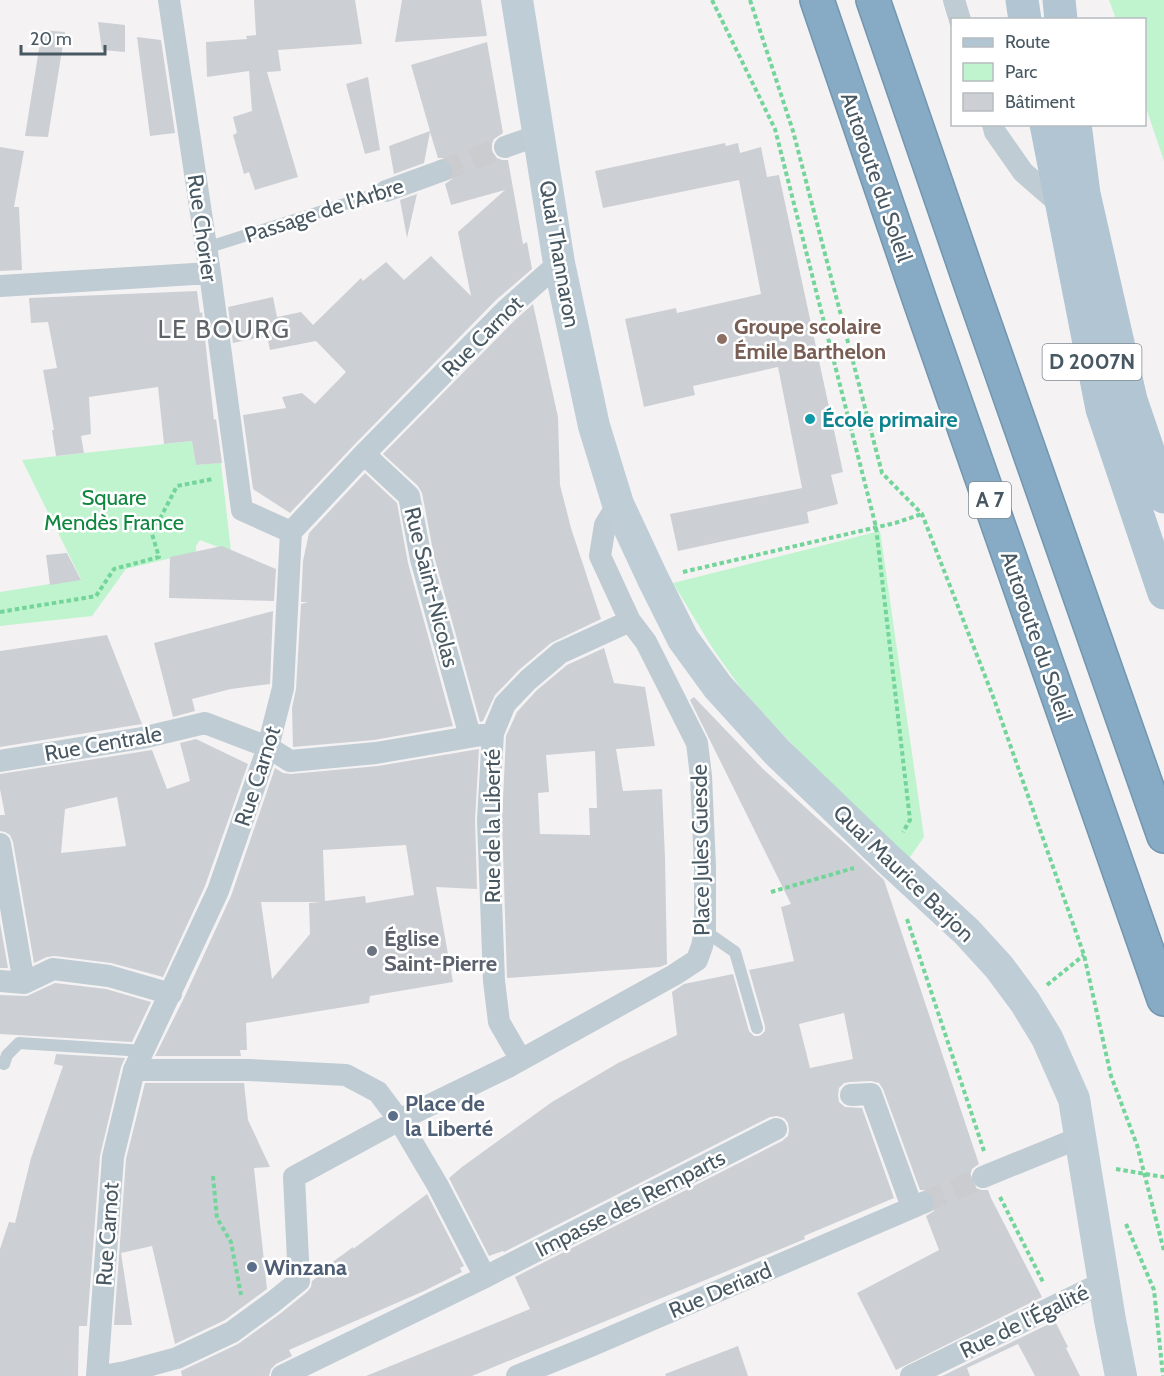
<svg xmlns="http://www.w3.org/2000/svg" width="1164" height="1376" font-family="Cabin,sans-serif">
<rect width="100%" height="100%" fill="#f5f2f3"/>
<path fill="#bff4ce" d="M 1109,0 L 1164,0 L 1164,161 L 1145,105 L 1144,20 L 1116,19 Z
M 192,441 L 196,465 L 221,463 L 231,552 L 200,540 L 196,546 L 196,552 L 126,569 L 92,616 L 0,626 L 0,592 L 81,579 L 22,460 Z
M 880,531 L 924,837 L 908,860 L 877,834 L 774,725 L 740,687 L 713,649 L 673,583 Z"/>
<path fill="#ccd0d5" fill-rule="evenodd" d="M 254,0 L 355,0 L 362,44 L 278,50 L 281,71 L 267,72 L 298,177 L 255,190 L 249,172 L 244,174 L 233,135 L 237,133 L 233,117 L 252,111 L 249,71 L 207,77 L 206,42 L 247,39 L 246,36 L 256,35 Z
M 402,0 L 481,0 L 487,36 L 395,42 Z
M 98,22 L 125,25 L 125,52 L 102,50 Z
M 42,30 L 65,32 L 48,137 L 25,136 Z
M 137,37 L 161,40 L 175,133 L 150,136 Z
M 487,42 L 503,133 L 494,139 L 492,144 L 492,151 L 497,158 L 502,160 L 508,160 L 523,244 L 527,242 L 532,269 L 496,300 L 354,445 L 290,513 L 253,489 L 243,415 L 286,408 L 282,397 L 302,393 L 315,404 L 346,372 L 316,341 L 270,350 L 267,336 L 233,343 L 228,307 L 273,297 L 277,317 L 301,312 L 313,325 L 361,278 L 363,281 L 386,262 L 404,280 L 431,256 L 471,296 L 458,232 L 505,190 L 451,205 L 445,184 L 452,179 L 454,173 L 454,167 L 449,160 L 444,158 L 438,158 L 430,132 L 424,163 L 394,174 L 389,146 L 430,131 L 411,65 Z
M 368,77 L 380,150 L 365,154 L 346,84 Z
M 725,143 L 726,146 L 738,143 L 740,153 L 761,147 L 767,177 L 779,175 L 843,472 L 831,475 L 838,504 L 807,512 L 809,523 L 678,551 L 670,514 L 802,488 L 778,367 L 693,386 L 695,395 L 644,407 L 625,319 L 676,308 L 677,313 L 761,294 L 739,180 L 603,208 L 595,171 Z
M 0,147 L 24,151 L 14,207 L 19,207 L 22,270 L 0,271 Z
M 417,194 L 407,238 L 400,200 Z
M 197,291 L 200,313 L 202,312 L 214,420 L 216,419 L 222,463 L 196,465 L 192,441 L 164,444 L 158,387 L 89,397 L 91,434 L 81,436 L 84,453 L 56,456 L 52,430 L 54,430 L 43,370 L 57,368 L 48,322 L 31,323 L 29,298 Z
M 533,304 L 558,417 L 560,485 L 571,528 L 601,619 L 551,643 L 519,670 L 495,695 L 483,721 L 480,722 L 434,556 L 422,493 L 418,486 L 383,454 L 515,320 Z
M 365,473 L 397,503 L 408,563 L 453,726 L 374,740 L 293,747 L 292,708 L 296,689 L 301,604 L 308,602 L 301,602 L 303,561 L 309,533 Z
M 222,546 L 276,569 L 274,601 L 169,598 L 170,557 Z
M 67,553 L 81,580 L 50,585 L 46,555 Z
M 273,611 L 270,684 L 231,689 L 192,699 L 195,711 L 173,717 L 154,643 Z
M 107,635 L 142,724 L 0,747 L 0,651 Z
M 604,648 L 614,683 L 645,687 L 655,746 L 616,749 L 623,791 L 662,789 L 665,858 L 667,964 L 660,967 L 507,978 L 502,820 L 506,736 L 517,712 L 537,690 L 567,665 ZM 595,751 L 597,808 L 589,808 L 590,835 L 540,834 L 538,793 L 549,792 L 546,755 Z
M 694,697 L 763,769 L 848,846 L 884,880 L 979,1164 L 972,1169 L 970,1176 L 970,1182 L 975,1188 L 982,1190 L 988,1190 L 991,1198 L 1042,1297 L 896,1370 L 857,1293 L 939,1250 L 926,1216 L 934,1211 L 936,1204 L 936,1198 L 931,1192 L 925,1190 L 920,1190 L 883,1089 L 879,1083 L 871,1081 L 850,1082 L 844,1083 L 839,1088 L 838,1095 L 839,1102 L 845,1107 L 862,1108 L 894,1198 L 804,1236 L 805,1239 L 472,1376 L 366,1376 L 530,1309 L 515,1277 L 782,1141 L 788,1136 L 789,1130 L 788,1123 L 784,1118 L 777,1116 L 770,1117 L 504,1252 L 503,1251 L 489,1256 L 449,1178 L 462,1167 L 552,1102 L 618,1063 L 677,1035 L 672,992 L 684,984 L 733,974 L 749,1031 L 754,1036 L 759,1036 L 762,1034 L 765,1031 L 765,1026 L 749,970 L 794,961 L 781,907 L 791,904 L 690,700 ZM 844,1013 L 853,1059 L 810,1068 L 799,1024 Z
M 196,739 L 248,764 L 205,886 L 163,977 L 111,963 L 55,956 L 47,957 L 34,963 L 13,842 L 10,835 L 5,832 L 0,831 L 0,815 L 5,815 L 0,789 L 0,774 L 152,750 L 167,789 L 190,781 L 180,743 ZM 117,797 L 126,846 L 61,853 L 65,809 Z
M 479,749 L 475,820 L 477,889 L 436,887 L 453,982 L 370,996 L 369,1003 L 246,1023 L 247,1050 L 240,1050 L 241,1056 L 155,1056 L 184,998 L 231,896 L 275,768 L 283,773 L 291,774 L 378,766 ZM 406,845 L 414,895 L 366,903 L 365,896 L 325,901 L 323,850 ZM 261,902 L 321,902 L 309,903 L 310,934 L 272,979 Z
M 0,923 L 8,968 L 0,968 Z
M 55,983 L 106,989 L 151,1002 L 132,1042 L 0,1034 L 0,995 L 27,996 Z
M 56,1054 L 125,1058 L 121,1067 L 100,1156 L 87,1326 L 79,1326 L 78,1376 L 0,1376 L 0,1249 L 9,1222 L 15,1223 L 31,1158 L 63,1066 L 54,1064 Z
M 145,1083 L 244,1083 L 248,1120 L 270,1167 L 254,1168 L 267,1289 L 225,1320 L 175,1344 L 152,1246 L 121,1253 L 132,1325 L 114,1325 L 126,1159 Z
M 427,1194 L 464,1266 L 460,1268 L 462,1272 L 424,1291 L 289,1350 L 292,1356 L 276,1364 L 271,1369 L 269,1376 L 182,1376 L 181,1371 L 238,1344 L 281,1313 L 307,1292 L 311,1287 L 312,1281 L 331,1266 L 330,1264 L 353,1247 L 353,1249 Z
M 1055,1321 L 1068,1347 L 1066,1348 L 1080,1376 L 1035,1376 L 1018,1344 L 967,1368 L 970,1376 L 942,1376 Z
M 738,1346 L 748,1376 L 666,1376 L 665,1374 Z"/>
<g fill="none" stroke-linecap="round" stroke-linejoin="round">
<path stroke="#cacccf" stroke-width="22" stroke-dasharray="22 11" stroke-linecap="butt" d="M 441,171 L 505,147
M 923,1203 L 983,1177"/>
<g stroke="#7296b0" stroke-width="36">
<path id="highway" d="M 817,0 L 921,304 L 1164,999
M 873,0 L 972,288 L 1164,836"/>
</g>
<path stroke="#74d59b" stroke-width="4" stroke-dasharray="4.5 3" stroke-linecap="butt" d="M 712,0 L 775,129 L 876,527 L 910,820 L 903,832
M 750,0 L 793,131 L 882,473 L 922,514 L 994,699 L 1084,955 L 1111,1076 L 1137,1145 L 1164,1251
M 683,572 L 895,523 L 922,514
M 0,612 L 96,596 L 114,569 L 159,557 L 152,534 L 177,486 L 213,479
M 771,892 L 854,868
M 907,919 L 984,1151
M 1047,985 L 1084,955
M 1116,1169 L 1164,1177
M 213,1176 L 217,1218 L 231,1242 L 241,1295
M 1000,1197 L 1044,1284
M 1126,1224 L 1154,1290 L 1163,1376"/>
<path stroke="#bfccd3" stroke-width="12" d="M 206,248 L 386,191
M 705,931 L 735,952 L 757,1028
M 4,1064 L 7,1055 L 19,1043 L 144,1051"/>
<path stroke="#bfccd3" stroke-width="22" d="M 169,0 L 210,273 L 242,510 L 291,532
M 954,0 L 960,20
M 993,124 L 995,132 L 1023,172 L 1062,206
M 505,147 L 539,135
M 386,191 L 441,171
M 0,286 L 210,273
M 364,454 L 409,496 L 421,559 L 470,736
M 0,761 L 142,738 L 205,723 L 268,747 L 290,761 L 376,753 L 493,733
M 0,844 L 24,983
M 0,981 L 24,983 L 53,969 L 109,976 L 171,994
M 521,1060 L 499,1022 L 494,981 L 488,820 L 493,733 L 505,704 L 528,680 L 560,653 L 630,621
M 134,1070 L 249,1070 L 346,1075 L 378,1092 L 399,1120 L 438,1186 L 485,1277
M 851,1095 L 871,1094 L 912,1207
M 983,1177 L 1081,1137
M 97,1376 L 113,1157 L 134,1070 L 218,891 L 268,747 L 283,688 L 291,532 L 364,454 L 506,310 L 559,263
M 102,1376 L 125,1372 L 177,1358 L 232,1332 L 273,1302 L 299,1281 L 294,1177 L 399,1120 L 510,1066 L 674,975 L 697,960 L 702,946 L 705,931 L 705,867 L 701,776 L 697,743 L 646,642 L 630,621 L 600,556 L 605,525 L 618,504
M 282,1376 L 485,1277 L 776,1129
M 517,1376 L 588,1347 L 923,1203
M 911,1376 L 1104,1282"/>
<path stroke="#bfcdd7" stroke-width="32" d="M 517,0 L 559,263 L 594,426 L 618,504 L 653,579 L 683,639 L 718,687 L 777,752 L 887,858 L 967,932 L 999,967 L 1025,1002 L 1047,1038 L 1074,1099 L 1110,1320 L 1121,1376"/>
<path stroke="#b1c5d2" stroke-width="33" d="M 1022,0 L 1025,20
M 1059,0 L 1061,20
M 1046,124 L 1102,409 L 1164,593
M 1075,124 L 1084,194 L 1131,400 L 1164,497"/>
<use href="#highway" stroke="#87abc4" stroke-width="33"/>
</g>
<circle fill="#8d6e63" stroke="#fff" stroke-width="2" cx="722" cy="339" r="6"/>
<circle fill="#0f9aa8" stroke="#fff" stroke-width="2" cx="810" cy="419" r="6"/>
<circle fill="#6b7280" stroke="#fff" stroke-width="2" cx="372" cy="951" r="6"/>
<g fill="#5c6f8a" stroke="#fff" stroke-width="2">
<circle cx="393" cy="1116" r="6"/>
<circle cx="252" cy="1267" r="6"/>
</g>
<g text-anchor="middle" stroke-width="5" stroke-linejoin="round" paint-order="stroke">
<g fill="#fff" stroke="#7f8a91" stroke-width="1.5">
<rect x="1042.5" y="344" width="99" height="36" rx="4.5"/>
<rect x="969" y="482" width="42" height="36" rx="4.5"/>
</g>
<g font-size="21" font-weight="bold" fill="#485862">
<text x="1092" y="369">D 2007N</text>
<text x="990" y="507">A 7</text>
</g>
<g font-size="22" fill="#485862" stroke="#fff">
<text transform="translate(877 177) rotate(71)" y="8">Autoroute du Soleil</text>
<text transform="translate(324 210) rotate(-18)" y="8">Passage de l'Arbre</text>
<text transform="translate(203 228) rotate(82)" y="8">Rue Chorier</text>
<text transform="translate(560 254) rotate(80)" y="8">Quai Thannaron</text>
<text transform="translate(482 336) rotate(-45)" y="8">Rue Carnot</text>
<text transform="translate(432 587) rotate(76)" y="8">Rue Saint-Nicolas</text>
<text transform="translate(1037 636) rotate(71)" y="8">Autoroute du Soleil</text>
<text transform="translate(103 743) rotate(-10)" y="8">Rue Centrale</text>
<text transform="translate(257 776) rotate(-72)" y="8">Rue Carnot</text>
<text transform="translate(492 826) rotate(-90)" y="8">Rue de la Liberté</text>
<text transform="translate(700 850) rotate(-91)" y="8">Place Jules Guesde</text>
<text transform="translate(904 873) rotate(44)" y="8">Quai Maurice Barjon</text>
<text transform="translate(630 1203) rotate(-27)" y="8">Impasse des Remparts</text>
<text transform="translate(107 1234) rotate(-86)" y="8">Rue Carnot</text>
<text transform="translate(720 1290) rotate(-23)" y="8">Rue Deriard</text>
<text transform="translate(1024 1321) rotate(-26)" y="8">Rue de l'Égalité</text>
</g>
<g font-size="22" font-weight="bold" fill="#785e54" stroke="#fff" text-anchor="start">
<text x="734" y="334">Groupe scolaire<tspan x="734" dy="25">Émile Barthelon</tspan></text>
</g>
<g font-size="22" font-weight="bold" fill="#0d838f" stroke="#fff" text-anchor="start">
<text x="822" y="427">École primaire</text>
</g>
<g font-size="22" fill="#10863f" stroke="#fff">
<text x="114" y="505">Square<tspan x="114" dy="25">Mendès France</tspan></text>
</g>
<g font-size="22" font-weight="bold" fill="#5b616d" stroke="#fff" text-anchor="start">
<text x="384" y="946">Église<tspan x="384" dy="25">Saint-Pierre</tspan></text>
</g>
<g font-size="22" font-weight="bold" fill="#4e5e75" stroke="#fff" text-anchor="start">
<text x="405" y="1111">Place de<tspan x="405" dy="25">la Liberté</tspan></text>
<text x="264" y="1275">Winzana</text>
</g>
<g font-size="26" letter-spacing="1.5" fill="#5e6468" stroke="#fff">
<text x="224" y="338">LE BOURG</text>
</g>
</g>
<rect x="951" y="18" width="195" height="108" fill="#ffffff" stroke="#b6bcc0" stroke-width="1.5"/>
<rect x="963" y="38" width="30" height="9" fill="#b1c5d2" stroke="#b6bcc0" stroke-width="1.5"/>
<text x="1005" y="48" font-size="18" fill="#485862">Route</text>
<rect x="963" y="63" width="30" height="18" fill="#bff4ce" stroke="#b6bcc0" stroke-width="1.5"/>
<text x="1005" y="78" font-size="18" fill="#485862">Parc</text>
<rect x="963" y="93" width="30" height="18" fill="#ccd0d5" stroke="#b6bcc0" stroke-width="1.5"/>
<text x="1005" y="108" font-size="18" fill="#485862">Bâtiment</text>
<path d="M21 45v9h84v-9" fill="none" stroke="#485862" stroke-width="3"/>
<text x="30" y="45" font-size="18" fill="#485862" stroke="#ffffff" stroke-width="4.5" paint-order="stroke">20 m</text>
</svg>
